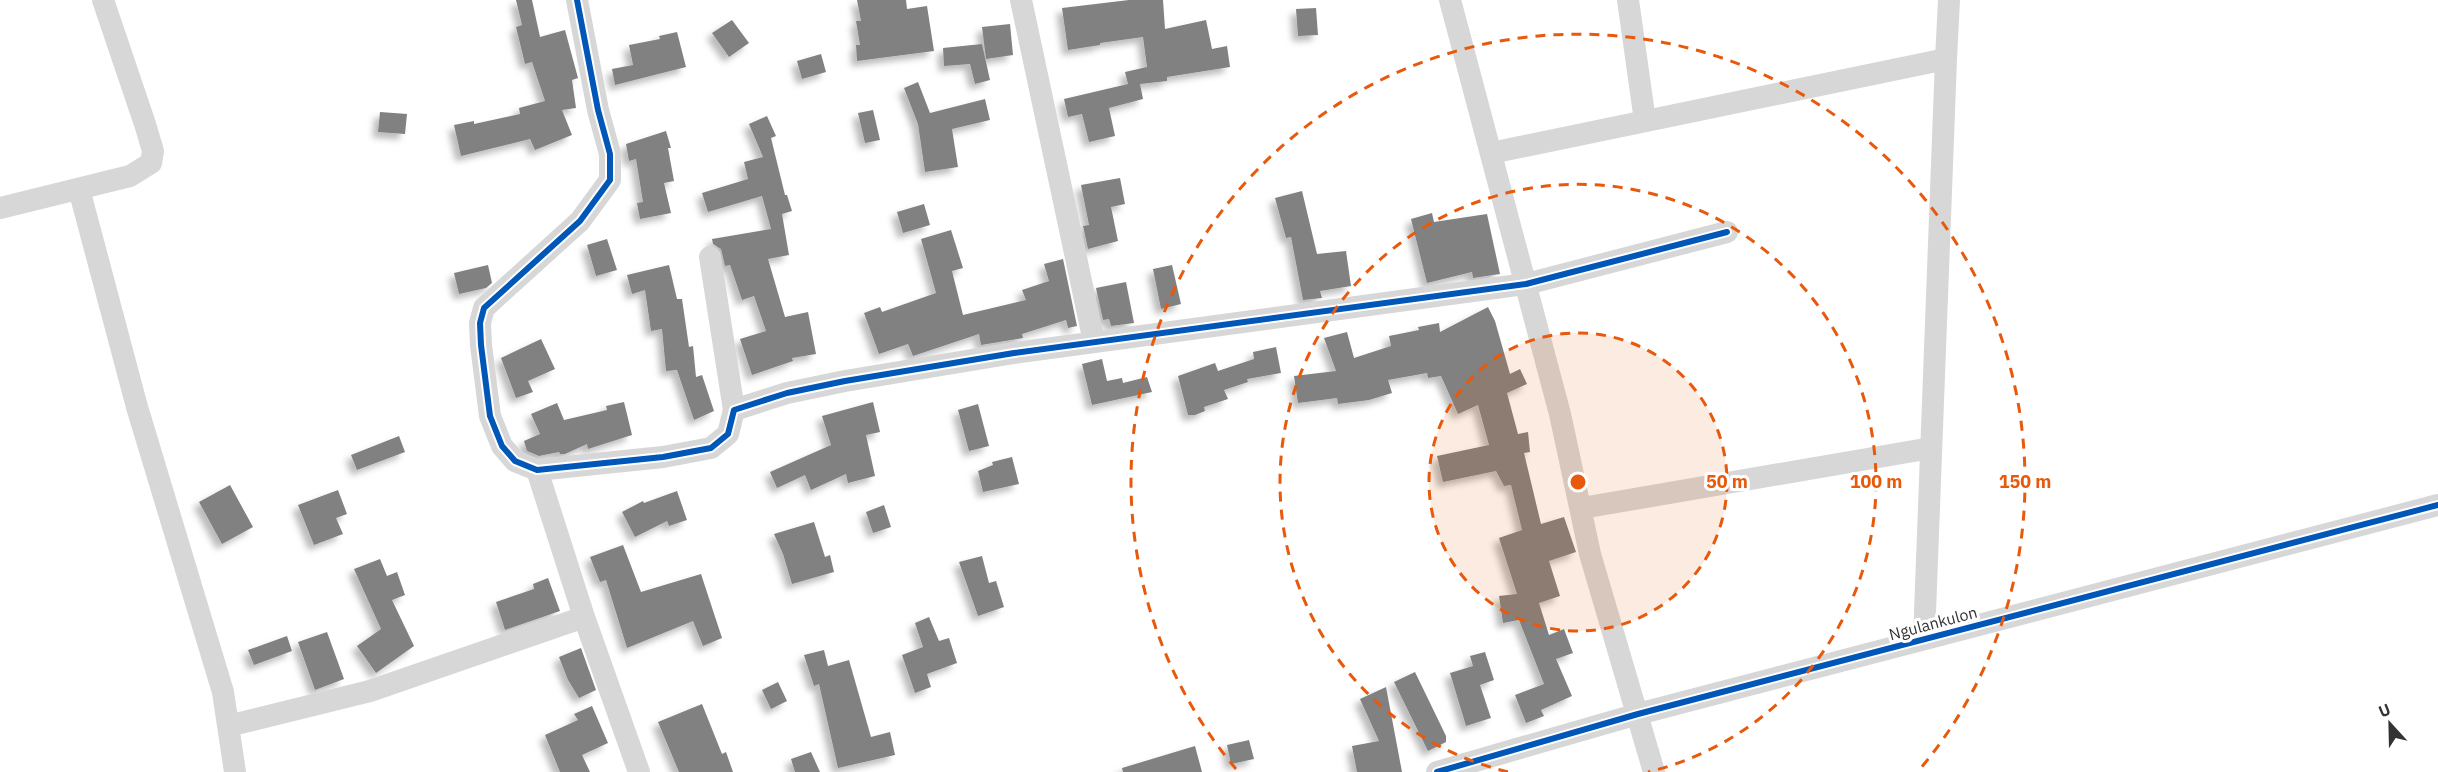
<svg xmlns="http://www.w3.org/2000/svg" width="2438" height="772" font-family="'IBM Plex Sans',sans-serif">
<defs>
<filter id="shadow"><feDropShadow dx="-5.5" dy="5.5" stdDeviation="3" flood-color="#0004"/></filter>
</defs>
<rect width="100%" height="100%" fill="#fff"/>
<path fill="#818181" filter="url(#shadow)" d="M 516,0 L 532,0 L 540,37 L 565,30 L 578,78 L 572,80 L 576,108 L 562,110 L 572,135 L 535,150 L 530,139 L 461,156 L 454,125 L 474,121 L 474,124 L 520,114 L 519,108 L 545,101 L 532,62 L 525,64 L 516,27 L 522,25 Z
M 857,0 L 906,0 L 907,9 L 927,6 L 934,51 L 857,61 L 856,45 L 860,45 L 856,21 L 861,21 Z
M 1129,0 L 1163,0 L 1165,29 L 1206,20 L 1212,49 L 1227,46 L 1230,67 L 1167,77 L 1167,81 L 1140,84 L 1143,99 L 1109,108 L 1115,136 L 1089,142 L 1082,114 L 1068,117 L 1064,99 L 1128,84 L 1125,72 L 1147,67 L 1143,37 L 1100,43 L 1100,45 L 1068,50 L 1062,8 Z
M 1316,8 L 1318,35 L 1298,36 L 1296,9 Z
M 732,20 L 749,43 L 729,57 L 712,33 Z
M 1010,24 L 1013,55 L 986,59 L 982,27 Z
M 677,32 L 686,67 L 615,85 L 612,69 L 633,65 L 629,45 L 660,39 L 659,36 Z
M 982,44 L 990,80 L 975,84 L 970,64 L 944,66 L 943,48 Z
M 821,54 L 826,72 L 802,79 L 797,61 Z
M 918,82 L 930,113 L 985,99 L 990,120 L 952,129 L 958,167 L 925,172 L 918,124 L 904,88 Z
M 873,110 L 880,140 L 865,143 L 858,113 Z
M 380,112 L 407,114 L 405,134 L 378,132 Z
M 767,116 L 776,136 L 771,138 L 785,195 L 787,195 L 792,211 L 782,214 L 789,255 L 768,259 L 785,317 L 808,312 L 816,354 L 792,358 L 793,361 L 752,375 L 740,339 L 766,331 L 754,296 L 742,300 L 730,265 L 725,266 L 721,249 L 713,244 L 712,239 L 771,229 L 762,196 L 708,212 L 702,193 L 748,179 L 744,162 L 763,157 L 749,124 Z
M 666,131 L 671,148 L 668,148 L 674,181 L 664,183 L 671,213 L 640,219 L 637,203 L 643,202 L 636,159 L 629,161 L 626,144 Z
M 1120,178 L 1125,204 L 1111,207 L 1118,241 L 1088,249 L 1083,226 L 1089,225 L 1081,185 Z
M 1302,191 L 1317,254 L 1346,251 L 1351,286 L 1320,291 L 1322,298 L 1303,300 L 1291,237 L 1286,238 L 1275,198 Z
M 924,204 L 930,225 L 903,233 L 897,212 Z
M 1432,213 L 1434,222 L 1487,214 L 1500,274 L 1473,278 L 1472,272 L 1427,283 L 1411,219 Z
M 951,230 L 963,268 L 952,271 L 963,315 L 1026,300 L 1022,290 L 1049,281 L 1044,264 L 1063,259 L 1077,326 L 1068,328 L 1066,320 L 1022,334 L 1023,338 L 981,345 L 979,334 L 913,356 L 908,344 L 879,354 L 864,313 L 880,307 L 882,312 L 936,293 L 921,239 Z
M 607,239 L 617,270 L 596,276 L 587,245 Z
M 488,265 L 492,283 L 486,288 L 459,294 L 454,273 Z
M 669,265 L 677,299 L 682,299 L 689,347 L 693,346 L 696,377 L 702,375 L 714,411 L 694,420 L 677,370 L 666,371 L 662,329 L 651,331 L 645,290 L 632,294 L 627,275 Z
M 1172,265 L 1181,304 L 1161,309 L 1153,269 Z
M 1126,282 L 1134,323 L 1111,326 L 1109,319 L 1103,320 L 1096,288 Z
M 1488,307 L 1495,321 L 1510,374 L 1520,369 L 1527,384 L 1507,393 L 1518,434 L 1528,432 L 1530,452 L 1524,453 L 1541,524 L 1564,517 L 1576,552 L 1549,561 L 1560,596 L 1539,603 L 1549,635 L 1564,629 L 1573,653 L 1556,659 L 1572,696 L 1541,710 L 1544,716 L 1526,723 L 1515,695 L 1544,684 L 1519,620 L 1503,623 L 1499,596 L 1517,594 L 1499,538 L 1522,530 L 1511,485 L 1504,486 L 1496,471 L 1443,482 L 1437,456 L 1489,445 L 1478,405 L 1458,414 L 1441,376 L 1428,378 L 1427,373 L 1388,380 L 1392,393 L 1369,400 L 1338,404 L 1337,398 L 1298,403 L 1294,376 L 1336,371 L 1324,338 L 1347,332 L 1354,358 L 1391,346 L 1389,336 L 1419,330 L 1418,327 L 1439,323 L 1440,332 Z
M 541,339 L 555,369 L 528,381 L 533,392 L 516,398 L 501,358 Z
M 1276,347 L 1281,373 L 1247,379 L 1248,382 L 1224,390 L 1228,399 L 1204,407 L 1205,411 L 1195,415 L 1188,415 L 1178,376 L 1215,363 L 1218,371 L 1254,359 L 1253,352 Z
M 1102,359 L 1107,381 L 1122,378 L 1123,383 L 1147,377 L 1152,392 L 1092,405 L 1082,364 Z
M 624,402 L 632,435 L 588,449 L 587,444 L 565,454 L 560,454 L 559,452 L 539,456 L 527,451 L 524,441 L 540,434 L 531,414 L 557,403 L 564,420 L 607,410 L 606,406 Z
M 873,402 L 880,432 L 866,435 L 875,476 L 848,483 L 846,474 L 811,490 L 805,475 L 777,488 L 770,472 L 831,445 L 822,416 Z
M 978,404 L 989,446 L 969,451 L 958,410 Z
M 399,436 L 405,452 L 357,470 L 351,455 Z
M 1012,457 L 1019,484 L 983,492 L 978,471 L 993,465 L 992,462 Z
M 230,485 L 253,527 L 222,544 L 199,502 Z
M 338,490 L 347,514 L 336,518 L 343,534 L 314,545 L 298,505 Z
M 677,491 L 687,520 L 669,526 L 667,521 L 635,537 L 622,512 L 643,501 L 644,503 Z
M 884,505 L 891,527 L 873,533 L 866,512 Z
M 814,522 L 825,557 L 830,555 L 834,572 L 792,584 L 783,554 L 774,534 Z
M 623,545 L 641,592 L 701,574 L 722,638 L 703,646 L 693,621 L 627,648 L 606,580 L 600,582 L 590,557 Z
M 982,556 L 989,583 L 996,581 L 1004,607 L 978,616 L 959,562 Z
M 380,559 L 387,576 L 397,572 L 405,595 L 392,600 L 414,646 L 376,673 L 357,646 L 381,629 L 354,569 Z
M 548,578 L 560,611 L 505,630 L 496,602 L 534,589 L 533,584 Z
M 929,617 L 939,641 L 949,638 L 957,663 L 927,674 L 931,687 L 915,693 L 902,655 L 923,647 L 915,623 Z
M 327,632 L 344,679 L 315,690 L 298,642 Z
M 287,636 L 292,651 L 254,665 L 248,650 Z
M 581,648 L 596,690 L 579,698 L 568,680 L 559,657 Z
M 824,650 L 828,666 L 849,660 L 871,737 L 890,732 L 895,755 L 838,768 L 819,684 L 814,686 L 804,655 Z
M 1485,652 L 1494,680 L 1480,685 L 1491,718 L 1466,726 L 1450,673 L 1473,666 L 1470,656 Z
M 1415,672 L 1446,736 L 1446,742 L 1428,751 L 1394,682 Z
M 778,682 L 787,701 L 771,709 L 762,690 Z
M 1386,687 L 1402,772 L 1357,772 L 1352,746 L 1379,741 L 1360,699 Z
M 702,704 L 722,754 L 726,752 L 733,772 L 679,772 L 658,722 Z
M 592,706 L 608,743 L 582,755 L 590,772 L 560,772 L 545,735 L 578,720 L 574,714 Z
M 1249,740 L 1254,759 L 1231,764 L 1227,745 Z
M 1195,746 L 1202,772 L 1123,772 L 1122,768 Z
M 811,752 L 820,772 L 795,772 L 791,759 Z"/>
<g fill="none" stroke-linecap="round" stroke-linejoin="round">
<path stroke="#d7d7d7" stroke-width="22" d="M 577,0 L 598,110 L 610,154 L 610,180 L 580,221 L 484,308 L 480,323 L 481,345 L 490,416 L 502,446 L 515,461 L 537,470 L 663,457 L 711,448 L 728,434 L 734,410 L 787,393 L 845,381 L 1014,353 L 1526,284 L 1727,232
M 1021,0 L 1094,342
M 1450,0 L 1560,414 L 1590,554 L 1654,772
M 1628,0 L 1645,121
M 1491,153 L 1946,59 L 1949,0
M 79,189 L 137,407 L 223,692 L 235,772
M 0,208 L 130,176 L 151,163 L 153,151 L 145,124 L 103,0
M 710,257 L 734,410
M 537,470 L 584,617 L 639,772
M 1582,508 L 1931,448
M 1924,639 L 1946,59
M 228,726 L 370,691 L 584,617
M 1437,772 L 1638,714 L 2438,505"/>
<g stroke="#fff" stroke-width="10">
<path id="cycleway" d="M 577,0 L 598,110 L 610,154 L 610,180 L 580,221 L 484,308 L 480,323 L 481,345 L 490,416 L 502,446 L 515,461 L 537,470 L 663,457 L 711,448 L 728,434 L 734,410 L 787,393 L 845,381 L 1014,353 L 1526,284 L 1727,232
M 1437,772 L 1638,714 L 2438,505"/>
</g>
<use href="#cycleway" stroke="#0057b8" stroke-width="6"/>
</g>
<circle cx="1578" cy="482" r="149" fill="#e8590c" fill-opacity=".12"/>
<g fill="none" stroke="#e8590c" stroke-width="3" stroke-dasharray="10 8">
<circle cx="1578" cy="482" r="149"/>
<path d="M1508 772A298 298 0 1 1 1648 772"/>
<path d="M1236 769A447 447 0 1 1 1920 769"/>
</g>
<g text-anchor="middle" stroke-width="6" stroke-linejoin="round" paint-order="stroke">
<g font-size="16" fill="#333" stroke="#fff">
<text transform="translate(1933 623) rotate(-15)" y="6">Ngulankulon</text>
</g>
</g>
<circle cx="1578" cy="482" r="9" fill="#e8590c" stroke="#fff" stroke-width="3"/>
<g font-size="18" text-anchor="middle" font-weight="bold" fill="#e8590c" stroke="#fff" stroke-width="6" stroke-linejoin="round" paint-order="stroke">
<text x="1727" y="488">50 m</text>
<text x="1876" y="488">100 m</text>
<text x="2025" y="488">150 m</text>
</g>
<g transform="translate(2390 724) rotate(338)" stroke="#ffffff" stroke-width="4.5" paint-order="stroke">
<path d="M0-4.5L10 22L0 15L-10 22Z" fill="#333333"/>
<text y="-9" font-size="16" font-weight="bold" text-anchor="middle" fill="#333333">U</text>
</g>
</svg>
